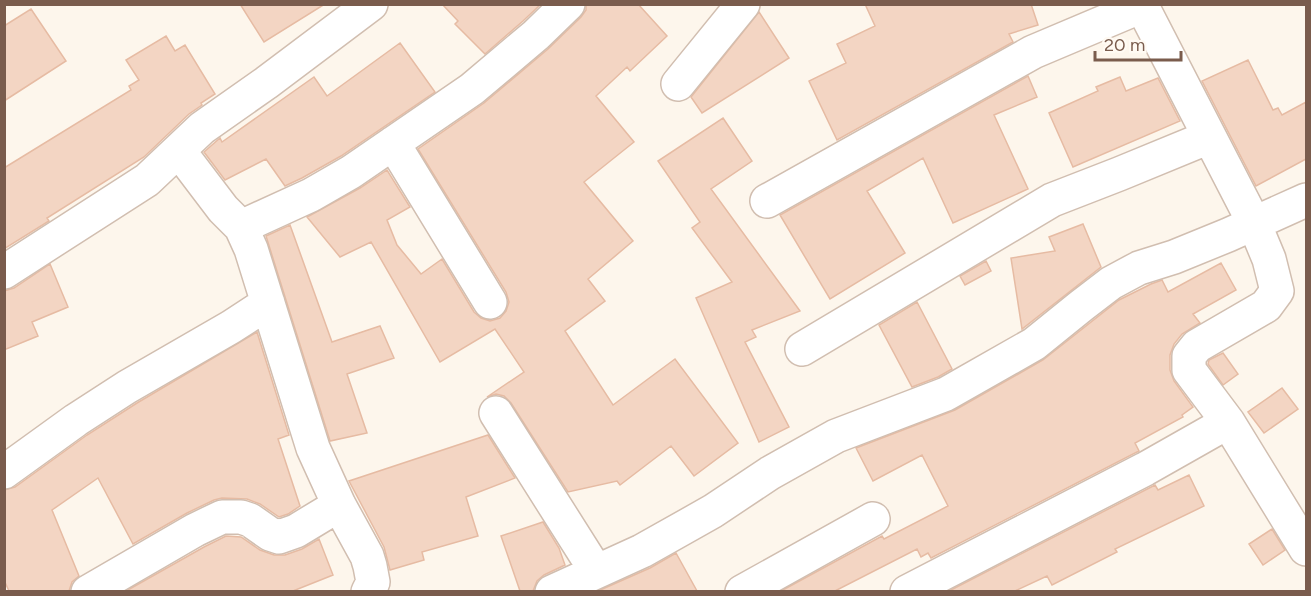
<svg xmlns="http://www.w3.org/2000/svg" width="1311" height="596" font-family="Figtree,sans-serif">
<rect width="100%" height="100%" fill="#fdf6ec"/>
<path fill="#f3d5c3" stroke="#e6bba3" stroke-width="1.5" d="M 240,4 L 325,4 L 264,42 Z
M 442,4 L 541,4 L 523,21 L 485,54 L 455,24 L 458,21 Z
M 586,4 L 638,4 L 667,36 L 630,71 L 627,67 L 596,96 L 634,142 L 584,182 L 633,241 L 588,279 L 605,301 L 565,331 L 613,405 L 675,359 L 738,443 L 694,476 L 671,446 L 620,485 L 617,481 L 568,492 L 511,403 L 504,396 L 496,394 L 487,397 L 524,372 L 495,329 L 440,362 L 371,242 L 340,257 L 307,217 L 360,188 L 387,170 L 410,207 L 387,220 L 397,245 L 421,274 L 442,259 L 474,312 L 481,318 L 490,321 L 500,318 L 506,311 L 509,302 L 506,292 L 418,149 L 484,103 L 548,49 L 581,17 L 586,10 Z
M 865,4 L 1031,4 L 1038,25 L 1009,34 L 1013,42 L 837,140 L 809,81 L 846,63 L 837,44 L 875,26 Z
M 31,9 L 66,61 L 4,101 L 4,26 Z
M 759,12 L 789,58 L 702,113 L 691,97 Z
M 166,36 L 175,51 L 185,45 L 215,94 L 201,103 L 202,105 L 189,114 L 144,157 L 47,218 L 49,221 L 4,249 L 4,168 L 131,90 L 129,86 L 139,80 L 126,60 Z
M 400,43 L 435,92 L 341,156 L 302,178 L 285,186 L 266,159 L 225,180 L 204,152 L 220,138 L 222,142 L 314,77 L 327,96 Z
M 1248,60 L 1273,110 L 1278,108 L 1282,115 L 1306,102 L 1306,159 L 1256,186 L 1202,81 Z
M 1028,76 L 1037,97 L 994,115 L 1028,189 L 953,223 L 923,158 L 867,191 L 905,253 L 830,299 L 780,215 Z
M 1120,77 L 1126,91 L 1158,78 L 1180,121 L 1073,167 L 1049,113 L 1098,91 L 1096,87 Z
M 723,118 L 752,161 L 711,189 L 800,311 L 752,330 L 756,337 L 745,342 L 789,427 L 759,442 L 696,298 L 732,282 L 692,228 L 700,222 L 658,161 Z
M 1083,224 L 1101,267 L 1022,329 L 1011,258 L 1055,251 L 1049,237 Z
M 290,225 L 332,342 L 380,326 L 394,358 L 347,374 L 367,433 L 330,441 L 266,236 Z
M 986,261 L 991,271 L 965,285 L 960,276 Z
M 1221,263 L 1236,290 L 1193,314 L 1200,323 L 1182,334 L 1174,344 L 1170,355 L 1170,370 L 1174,381 L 1193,407 L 1182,415 L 1183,417 L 1135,443 L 1139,451 L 931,558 L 928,553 L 921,557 L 917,549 L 835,591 L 781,591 L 882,536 L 884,539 L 948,506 L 922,455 L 873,481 L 856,448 L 955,410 L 1043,360 L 1119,300 L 1151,284 L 1162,280 L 1168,292 Z
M 50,264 L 68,307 L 32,322 L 38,336 L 4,350 L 4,291 L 14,288 Z
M 917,302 L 952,369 L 938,377 L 912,387 L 879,325 Z
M 257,332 L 289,435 L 278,439 L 300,506 L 288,514 L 279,517 L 260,504 L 247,499 L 222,498 L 214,500 L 187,513 L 133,544 L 98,478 L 52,510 L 79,576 L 72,582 L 69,591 L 9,591 L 4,580 L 4,490 L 15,487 L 87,435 L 137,403 Z
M 1223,353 L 1238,374 L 1223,385 L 1208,364 L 1209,360 Z
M 1282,388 L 1298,409 L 1264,433 L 1248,412 Z
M 488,435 L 515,478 L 466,497 L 478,536 L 422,552 L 424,560 L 390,570 L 384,547 L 349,481 Z
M 1189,475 L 1204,506 L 1115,549 L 1117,552 L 1052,585 L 1047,576 L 1015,591 L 949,591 L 1155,485 L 1158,490 Z
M 543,522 L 559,548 L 565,565 L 544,575 L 537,581 L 533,591 L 520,591 L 501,536 Z
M 1272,529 L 1285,550 L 1263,565 L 1249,544 Z
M 226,536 L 241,537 L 260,550 L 274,555 L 285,555 L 302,549 L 319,539 L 333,575 L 293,591 L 126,591 L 204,547 Z
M 676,553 L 697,591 L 598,591 L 650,568 Z"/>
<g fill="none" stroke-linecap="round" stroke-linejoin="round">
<g stroke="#d1beb0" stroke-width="36">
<path id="minor" d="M 1141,4 L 1254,223 L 1269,259 L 1277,291 L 1266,306 L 1197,346 L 1189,356 L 1189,370 L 1228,422 L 1306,549
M 678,84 L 743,4
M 393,143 L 490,302
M 179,151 L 223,209 L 241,227 L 251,249 L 313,448 L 339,505 L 367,556 L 370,566 L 373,582 L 368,592
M 767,201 L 1033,52 L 1142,6
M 241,227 L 311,195 L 351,172 L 472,89 L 536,35 L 568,4
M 4,272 L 147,180 L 202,128 L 266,83 L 371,4
M 802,349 L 1052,200 L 1119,174 L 1209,137
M 496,413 L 596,571
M 4,472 L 76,420 L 127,387 L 231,327 L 268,303
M 88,592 L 195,530 L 222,517 L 241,517 L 250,520 L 270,534 L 279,537 L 296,531 L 339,505
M 552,592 L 642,551 L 713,511 L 770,473 L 836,436 L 946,394 L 1034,344 L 1081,306 L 1111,283 L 1139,268 L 1174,257 L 1228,235 L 1306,200
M 742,592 L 873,519
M 907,592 L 1145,469 L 1228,422"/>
</g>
<use href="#minor" stroke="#fff" stroke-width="33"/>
</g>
<rect width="1311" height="596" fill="none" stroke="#7a5c4d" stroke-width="12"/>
<path d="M1095 51v9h86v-9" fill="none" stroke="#7a5c4d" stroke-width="3"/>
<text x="1104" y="51" font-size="18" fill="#7a5c4d" stroke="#fffaf3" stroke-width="4.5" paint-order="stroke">20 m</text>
</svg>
